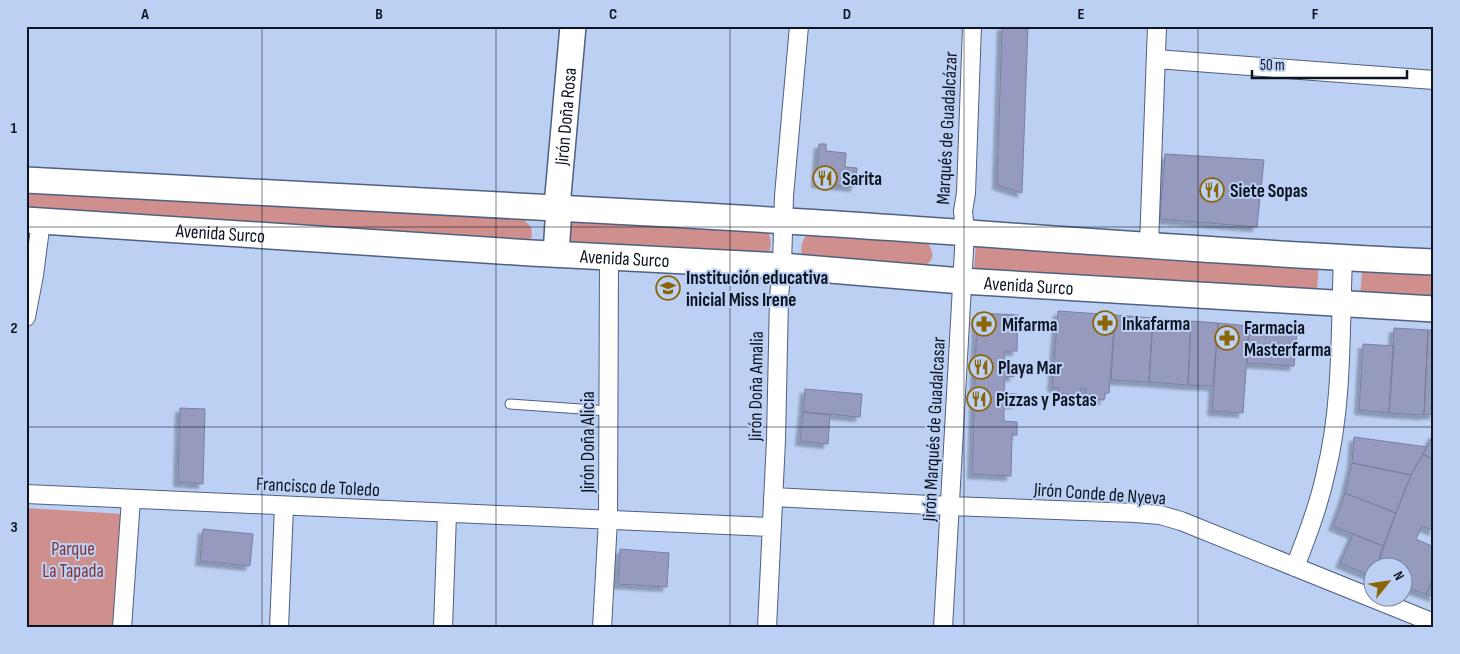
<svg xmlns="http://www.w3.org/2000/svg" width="1460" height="654" font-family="'Sofia Sans Condensed',sans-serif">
<defs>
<filter id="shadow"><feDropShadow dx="-4.5" dy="4.5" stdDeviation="1" flood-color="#0004"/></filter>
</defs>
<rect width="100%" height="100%" fill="#bcd0f4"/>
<path fill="#cf8f8d" d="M 26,188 L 524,220 L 531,227 L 532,237 L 523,245 L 26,211 Z
M 576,218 L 766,227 C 772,240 773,248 765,259 L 577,248 L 568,239 L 569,226 Z
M 807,234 L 927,241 C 934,253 936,260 922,267 L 806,262 C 799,251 800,245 807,234 Z
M 976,243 L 1319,264 L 1317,290 L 974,270 Z
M 1362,272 L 1434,275 L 1434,300 L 1360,297 Z
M 26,508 L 123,514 L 115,628 L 26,628 Z"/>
<path fill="#979abf" stroke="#7b7ea2" filter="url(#shadow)" d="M 1002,26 L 1028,26 L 1022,193 L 997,185 Z
M 819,144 L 826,144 L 826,151 L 846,153 L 845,167 L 857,168 L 855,187 L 816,183 Z
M 1165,154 L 1264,160 L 1257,227 L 1160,219 Z
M 1058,311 L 1115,315 L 1109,393 L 1105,393 L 1104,400 L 1085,399 L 1086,389 L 1081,388 L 1080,396 L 1059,393 L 1059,388 L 1052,387 Z
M 977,313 L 1018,315 L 1017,351 L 1005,351 L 1004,364 L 1014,365 L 1014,377 L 1005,376 L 1004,394 L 1017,394 L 1016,404 L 1004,404 L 1004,421 L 1017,422 L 1017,435 L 1012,435 L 1011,476 L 972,474 Z
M 1115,315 L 1153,318 L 1149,382 L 1111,380 Z
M 1153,318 L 1191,321 L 1188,385 L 1149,382 Z
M 1191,321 L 1218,323 L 1213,386 L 1188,385 Z
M 1218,323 L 1249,326 L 1243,413 L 1212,411 Z
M 1249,326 L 1297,329 L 1294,366 L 1247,363 Z
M 1394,328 L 1428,330 L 1424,415 L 1389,413 Z
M 1428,330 L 1434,330 L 1434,414 L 1424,415 Z
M 1363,344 L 1394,346 L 1389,413 L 1359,410 Z
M 805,389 L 862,394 L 860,417 L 803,412 Z
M 180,408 L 205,409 L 203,484 L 178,482 Z
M 803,412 L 830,415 L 828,444 L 800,441 Z
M 1434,433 L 1434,460 L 1423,454 Z
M 1354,437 L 1427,447 L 1411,475 L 1352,463 Z
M 1423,454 L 1434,460 L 1434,531 L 1422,526 L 1416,539 L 1434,547 L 1434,577 L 1426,594 L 1402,586 L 1402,566 L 1377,566 L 1396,513 L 1411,475 Z
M 1352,463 L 1411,475 L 1396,513 L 1345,493 Z
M 1345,493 L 1396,513 L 1383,546 L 1333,526 Z
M 203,529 L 253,534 L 250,566 L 200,561 Z
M 1353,534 L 1383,546 L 1377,566 L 1372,566 L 1372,576 L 1340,563 Z
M 620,549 L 669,553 L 667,587 L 618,584 Z
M 1434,577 L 1434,597 L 1426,594 Z"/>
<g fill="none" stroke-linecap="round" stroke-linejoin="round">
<g stroke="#4f6080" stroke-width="11">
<path id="lane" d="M 510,404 L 609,411"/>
</g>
<g stroke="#4f6080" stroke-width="20">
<path id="street" d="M 1156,59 L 1434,80
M 1149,245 L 1157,26
M 26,317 L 34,275 L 41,221
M 26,494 L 772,527
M 773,497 L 950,506 L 1136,513 L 1160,515 L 1181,521 L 1434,623
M 1295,567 C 1307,536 1319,505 1326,472 C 1343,403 1340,329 1343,258
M 122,628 L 131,499
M 279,628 L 284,506
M 443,628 L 447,514
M 602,628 L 608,520 L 609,256
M 767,628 L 776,440 L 779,297 L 782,266 L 784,196 L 799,26
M 943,628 L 965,232 L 963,211 L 966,193 L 972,26"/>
</g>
<g stroke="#4f6080" stroke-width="28">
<g id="secondary">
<path d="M 26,180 C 286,193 545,206 804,222 C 1014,235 1224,253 1434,262"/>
<path id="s1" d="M 26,220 L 531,253 L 782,266 L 962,281 L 1434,309"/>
<path id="s2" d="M 556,254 L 559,207 L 558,195 L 573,26"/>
</g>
</g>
<use href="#lane" stroke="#fff" stroke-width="9"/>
<use href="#street" stroke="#fff" stroke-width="18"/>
<use href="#secondary" stroke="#fff" stroke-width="25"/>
</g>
<path fill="none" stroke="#0e1522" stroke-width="1" stroke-opacity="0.55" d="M 262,26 L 262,628M 496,26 L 496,628M 730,26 L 730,628M 964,26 L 964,628M 1198,26 L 1198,628M 26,227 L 1434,227M 26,427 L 1434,427"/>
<defs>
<g id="restaurant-ring" transform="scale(1.25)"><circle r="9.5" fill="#bcd0f4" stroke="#8c6506" stroke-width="1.5"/><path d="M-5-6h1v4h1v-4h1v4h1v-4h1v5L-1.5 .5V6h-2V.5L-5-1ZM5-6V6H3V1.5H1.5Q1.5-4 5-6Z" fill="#8c6506"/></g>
<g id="school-ring" transform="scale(1.25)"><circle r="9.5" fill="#bcd0f4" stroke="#8c6506" stroke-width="1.5"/><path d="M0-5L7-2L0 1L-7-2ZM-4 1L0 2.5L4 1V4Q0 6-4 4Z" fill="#8c6506"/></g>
<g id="pharmacy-ring" transform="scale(1.25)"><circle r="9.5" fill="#bcd0f4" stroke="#8c6506" stroke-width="1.5"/><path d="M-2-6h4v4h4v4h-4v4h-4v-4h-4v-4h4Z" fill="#8c6506"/></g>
</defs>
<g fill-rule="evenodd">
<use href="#restaurant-ring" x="825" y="178"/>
<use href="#restaurant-ring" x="1212" y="190"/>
<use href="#school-ring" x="668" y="288"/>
<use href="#pharmacy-ring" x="1105" y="323"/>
<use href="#pharmacy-ring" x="984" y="324"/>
<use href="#pharmacy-ring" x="1227" y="338"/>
<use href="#restaurant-ring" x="981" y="367"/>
<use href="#restaurant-ring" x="979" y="399"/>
</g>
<g text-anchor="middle" stroke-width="4" stroke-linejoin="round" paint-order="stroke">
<g font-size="19" fill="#0e1522" stroke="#bcd0f4">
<text dy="7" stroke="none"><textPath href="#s2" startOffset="138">Jirón Doña Rosa</textPath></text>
<text transform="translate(946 128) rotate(-87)" y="7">Marqués de Guadalcázar</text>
<text dy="7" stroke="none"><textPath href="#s1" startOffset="195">Avenida Surco</textPath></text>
<text dy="7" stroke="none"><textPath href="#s1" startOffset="600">Avenida Surco</textPath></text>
<text dy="7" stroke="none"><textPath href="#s1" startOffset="1005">Avenida Surco</textPath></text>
<text transform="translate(755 386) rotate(-89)" y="7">Jirón Doña Amalia</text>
<text transform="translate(933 429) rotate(-87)" y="7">Jirón Marqués de Guadalcasar</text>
<text transform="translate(587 442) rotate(-90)" y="7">Jirón Doña Alicia</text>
<text transform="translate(318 486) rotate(3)" y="7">Francisco de Toledo</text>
<text transform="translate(1100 493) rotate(4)" y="7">Jirón Conde de Nyeva</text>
</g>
<g font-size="19" font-weight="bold" fill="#0e1522" stroke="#bcd0f4" text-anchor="start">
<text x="842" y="185">Sarita</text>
<text x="1230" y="197">Siete Sopas</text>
<text x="686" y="284">Institución educativa<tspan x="686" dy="22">inicial Miss Irene</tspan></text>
<text x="1122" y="330">Inkafarma</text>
<text x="1002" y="331">Mifarma</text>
<text x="1244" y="334">Farmacia<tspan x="1244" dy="22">Masterfarma</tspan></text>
<text x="998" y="374">Playa Mar</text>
<text x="996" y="406">Pizzas y Pastas</text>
</g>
<g font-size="19" fill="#843435" stroke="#bcd0f4">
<text x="73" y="555">Parque<tspan x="73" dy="22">La Tapada</tspan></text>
</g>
</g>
<rect width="1460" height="654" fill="none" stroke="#bcd0f4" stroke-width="55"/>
<g transform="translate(1388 582) rotate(60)"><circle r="24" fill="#bcd0f4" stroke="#7685a0"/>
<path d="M0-4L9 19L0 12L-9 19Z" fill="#8c6506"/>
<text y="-8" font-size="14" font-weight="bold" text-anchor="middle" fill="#0e1522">N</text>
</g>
<path d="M1252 70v8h155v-8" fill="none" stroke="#0e1522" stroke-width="2.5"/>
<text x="1260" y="70" font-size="15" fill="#0e1522" stroke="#bcd0f4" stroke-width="4" paint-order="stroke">50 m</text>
<rect x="28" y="28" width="1404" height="598" fill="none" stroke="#0e1522" stroke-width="2"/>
<g font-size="16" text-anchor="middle" font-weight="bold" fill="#0e1522">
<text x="145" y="19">A</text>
<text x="379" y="19">B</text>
<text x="613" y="19">C</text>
<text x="847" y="19">D</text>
<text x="1081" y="19">E</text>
<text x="1315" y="19">F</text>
<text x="14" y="133">1</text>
<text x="14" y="333">2</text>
<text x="14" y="532">3</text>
</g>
</svg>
